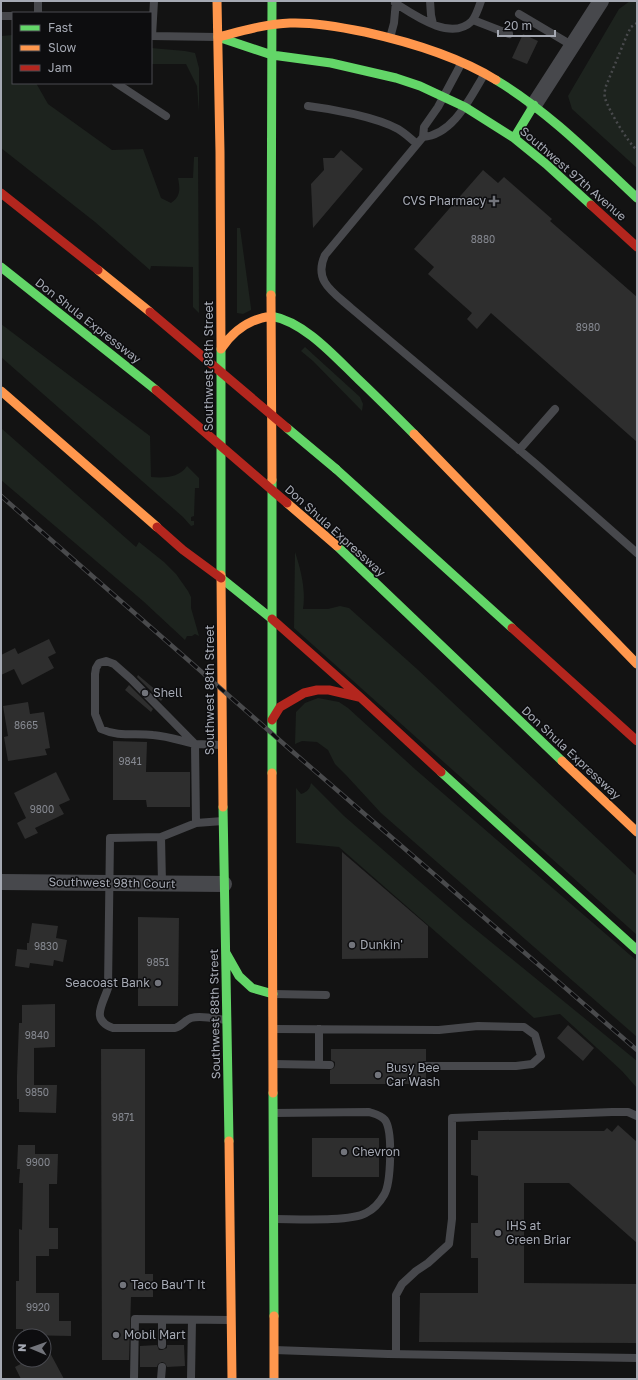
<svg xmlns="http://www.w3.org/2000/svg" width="638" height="1380" font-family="'Golos Text',sans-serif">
<rect width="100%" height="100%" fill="#131313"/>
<path fill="#1d231e" d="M 630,1 L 637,1 L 637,168 L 572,109 L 568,96 L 619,9 Z
M 13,35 L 13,83 L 36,83 L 48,104 L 112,150 L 143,149 L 161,198 L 171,203 C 181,196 180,189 178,178 L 193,178 L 194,157 L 198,157 L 199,313 L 193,307 L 193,267 L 151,266 L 150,270 L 95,222 L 1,148 L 1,36 Z
M 151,48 L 185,51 L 195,53 L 199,68 L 199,112 L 197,86 L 186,64 L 151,64 Z
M 237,228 L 240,228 L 251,308 L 251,310 L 243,314 L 237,313 Z
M 1,324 L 150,436 L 151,477 C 164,478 179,478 187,466 L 199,478 L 199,488 L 195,488 L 194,516 L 191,517 L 191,521 L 194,521 L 194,525 L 191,526 L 183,517 L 1,357 Z
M 305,347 L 360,397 L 363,404 L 362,411 L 313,361 L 301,351 Z
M 1,428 L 136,547 L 139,542 L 164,562 L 176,574 L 188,591 L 191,597 L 191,608 L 199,636 L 195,634 L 192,636 L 187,636 L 185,640 L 143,601 L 1,480 Z
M 295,552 C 301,570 306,590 303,609 L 328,609 L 340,606 L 349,608 L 417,669 L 637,876 L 637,935 L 294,628 Z
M 318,698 L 339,702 L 348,708 L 416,770 L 637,961 L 637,1037 L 381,813 L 346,775 L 335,764 L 328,750 L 317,742 L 302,741 L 295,744 L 296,712 L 305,703 Z
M 311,783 L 344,816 L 464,920 L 637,1061 L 637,1088 L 622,1071 L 560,1014 L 534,1018 L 339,847 L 296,843 L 296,788 L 301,794 C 307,792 310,789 311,783 Z"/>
<path fill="#2e2e2e" d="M 523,34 L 538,41 L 527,64 L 512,58 Z
M 341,150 L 363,169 L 313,228 L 311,184 L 324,170 L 323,158 L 334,158 Z
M 483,170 L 498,183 L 504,177 L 552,219 L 550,221 L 637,297 L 637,442 L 491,313 L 477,329 L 467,319 L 472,313 L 428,274 L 434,267 L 414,249 Z
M 49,639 L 56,653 L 48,657 L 54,668 L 22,685 L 14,669 L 1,675 L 1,655 L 15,648 L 18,654 Z
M 138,675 L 164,697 L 161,701 L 137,677 Z
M 129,685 L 153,709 L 151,712 L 125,690 Z
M 28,702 L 30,714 L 44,712 L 50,748 L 45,749 L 47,755 L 8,761 L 4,737 L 8,736 L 3,706 Z
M 113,741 L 147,742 L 146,772 L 190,772 L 190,807 L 147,807 L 146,800 L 113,800 Z
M 56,772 L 70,800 L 59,805 L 64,814 L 35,828 L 38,833 L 25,839 L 17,823 L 26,818 L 14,793 Z
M 342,852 L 428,926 L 428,958 L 342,959 Z
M 138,917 L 179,918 L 178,1006 L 138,1006 Z
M 32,923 L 58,926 L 56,938 L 67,940 L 63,962 L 54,960 L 53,966 L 30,963 L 29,968 L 15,966 L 17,949 L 27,950 L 27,943 L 29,943 Z
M 55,1004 L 55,1047 L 34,1048 L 34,1085 L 57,1085 L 56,1113 L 19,1112 L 19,1099 L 17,1099 L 17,1076 L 19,1023 L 22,1023 L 22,1005 Z
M 568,1025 L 594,1048 L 583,1061 L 557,1038 Z
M 101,1049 L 145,1049 L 145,1274 L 153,1274 L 153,1297 L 131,1297 L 129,1360 L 102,1360 Z
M 331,1049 L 426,1049 L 426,1061 L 423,1061 L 421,1066 L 421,1069 L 426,1071 L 426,1084 L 330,1084 L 330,1070 L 334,1068 L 335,1065 L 335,1062 L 331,1060 Z
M 618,1125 L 637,1142 L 637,1243 L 569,1183 L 524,1183 L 524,1283 L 637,1284 L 637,1343 L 419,1342 L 420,1293 L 478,1293 L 478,1258 L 471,1258 L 471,1223 L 478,1223 L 478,1176 L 471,1175 L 471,1140 L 478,1140 L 478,1131 L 604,1131 L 607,1128 L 612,1132 Z
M 312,1138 L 379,1138 L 379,1177 L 312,1177 Z
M 18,1145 L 35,1145 L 35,1154 L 58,1154 L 57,1184 L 49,1184 L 49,1228 L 58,1228 L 58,1249 L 49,1249 L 49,1256 L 36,1256 L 36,1293 L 59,1293 L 59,1321 L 71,1321 L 71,1336 L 23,1335 L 23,1329 L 16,1329 L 16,1281 L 19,1281 L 19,1229 L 22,1230 L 23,1183 L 19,1183 L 20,1169 L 17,1169 Z
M 157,1345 L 159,1350 L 162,1350 L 167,1348 L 167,1345 L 184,1345 L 185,1366 L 167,1367 L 165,1363 L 162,1362 L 158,1364 L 157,1367 L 140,1367 L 140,1346 Z
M 48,1349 L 64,1379 L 21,1379 L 15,1367 L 28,1360 L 44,1360 L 44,1351 Z"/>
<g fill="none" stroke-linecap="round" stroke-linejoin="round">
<path stroke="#494a4d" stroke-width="2.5" stroke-dasharray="2 3" stroke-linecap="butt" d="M 637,23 L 631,27 L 627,35 L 606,86 C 605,90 604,94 605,98 C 608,109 628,143 637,150"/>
<path stroke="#47484c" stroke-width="8" d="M 430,1 L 431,15 L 433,24
M 395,3 C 414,15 451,42 472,21 C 476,16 479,7 481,1
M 38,13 L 38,1
M 519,14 L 573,46
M 1,16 L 13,16
M 473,20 L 509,34
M 151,36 L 217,37
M 152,36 L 154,1
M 390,38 L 394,23 L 396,1
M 461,64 L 438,107 L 424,127 L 423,137 L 325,255 C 313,281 333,292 351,308 L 536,464 L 637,553
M 116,83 L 166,116
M 308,106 C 333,109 376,117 398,129 C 405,133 411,139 417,144
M 423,137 C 453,135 470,98 484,75
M 519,450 L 555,409
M 106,661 L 114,664 L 131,679 L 195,744 C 182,741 167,736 153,735 C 135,733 118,737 101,729 L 95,714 L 95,674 L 96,668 L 99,663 Z
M 196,823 L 223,821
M 161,837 L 196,823 L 195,744 L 221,745
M 162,883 L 161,837 L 110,838 L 108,988 C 103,1004 90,1020 113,1028 L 175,1028 C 182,1026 185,1020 191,1018 C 202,1015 216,1019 227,1020
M 273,994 L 326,995
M 274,1029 L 439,1030 L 478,1026 L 524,1027 L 535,1035 L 541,1056 L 532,1064 L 516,1066 L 426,1066
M 319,1029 L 319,1065
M 273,1064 L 330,1065
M 273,1113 L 369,1112 C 375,1114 381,1115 385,1120 C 393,1131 391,1184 384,1195 C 380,1202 374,1209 366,1213 C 350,1222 296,1219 275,1219
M 162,1345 L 162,1320
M 274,1350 L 388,1354 L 637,1358
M 396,1354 L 396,1295 L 402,1284 L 416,1271 L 428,1263 L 449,1244 L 452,1219 L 452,1118 L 612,1112 L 628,1112 L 637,1116
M 134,1379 L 135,1319 L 230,1320
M 161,1379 L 162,1367
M 191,1379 L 192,1320"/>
<path stroke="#47484c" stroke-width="16" d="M 534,105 L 601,1
M 1,882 L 224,884"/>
<path stroke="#63d668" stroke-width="9" d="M 218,37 L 272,55 L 331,63 L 396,78 L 420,86 L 465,107 L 514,138 L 546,164 L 591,205
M 496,80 C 549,112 592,156 637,198
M 514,138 L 534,105
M 1,267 L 156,390
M 271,295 L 272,1
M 271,316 C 305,322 335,357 359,380 C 378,398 396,416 414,434
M 221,349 L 221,575
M 336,469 L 512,628
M 272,480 L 272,773
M 337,546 L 562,761
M 221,578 L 272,619
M 441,772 L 637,950
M 223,807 L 229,1141
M 226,953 L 239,976 L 252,988 L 273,994
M 273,1093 L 274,1316"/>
<path stroke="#ff974d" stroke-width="9" d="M 217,1 L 220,152 L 221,349
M 218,37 C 242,31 265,24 290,23 C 315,22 341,27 365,32 C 410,42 457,56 496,80
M 98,270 L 150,312
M 271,295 L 272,480
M 221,349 C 233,331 249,319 271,316
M 1,391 L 157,527
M 414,434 L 637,664
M 221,575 L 223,807
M 562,761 L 637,832
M 272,773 L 273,1093
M 229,1141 L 232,1379
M 274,1316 L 274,1379"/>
<path stroke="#b3261e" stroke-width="9" d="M 1,193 L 98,270
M 591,205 L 637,247
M 157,527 L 183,550 L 221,578
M 272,619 L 360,697 L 441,772
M 512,628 L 637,741
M 272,720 L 280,707 L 304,693 L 317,690 L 329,690 L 359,697"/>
<g stroke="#494a4c" stroke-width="4.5">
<path id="rail" d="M 1,496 L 293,752 L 637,1050"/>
</g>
<use href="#rail" stroke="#0d0d0f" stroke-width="3" stroke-dasharray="9" stroke-linecap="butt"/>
<path stroke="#63d668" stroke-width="9" d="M 287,428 L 336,469"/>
<path stroke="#ff974d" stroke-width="9" d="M 287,503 L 337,546"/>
<path stroke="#b3261e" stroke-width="9" d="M 150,312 L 287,428
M 156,390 L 287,503"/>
</g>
<g fill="#72747b" stroke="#0d0d0f" stroke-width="1.5">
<path d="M492 195h4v4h4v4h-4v4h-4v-4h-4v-4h4z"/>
<circle cx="145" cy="693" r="4"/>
<circle cx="352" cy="945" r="4"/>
<circle cx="158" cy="983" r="4"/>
<circle cx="378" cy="1075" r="4"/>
<circle cx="344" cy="1152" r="4"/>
<circle cx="498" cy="1233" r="4"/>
<circle cx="123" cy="1285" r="4"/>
<circle cx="116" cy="1335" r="4"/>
</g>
<g text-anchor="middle" stroke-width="3" stroke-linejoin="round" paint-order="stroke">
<g font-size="10" fill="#878a92">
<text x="483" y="243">8880</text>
<text x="588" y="331">8980</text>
<text x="26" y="729">8665</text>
<text x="130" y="765">9841</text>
<text x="42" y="813">9800</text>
<text x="46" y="950">9830</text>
<text x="158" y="966">9851</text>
<text x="37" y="1039">9840</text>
<text x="37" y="1096">9850</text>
<text x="123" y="1121">9871</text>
<text x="38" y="1166">9900</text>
<text x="38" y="1311">9920</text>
</g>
<g font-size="12" fill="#a5a9b3" stroke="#0d0d0f">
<text transform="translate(573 174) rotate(41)" y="4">Southwest 97th Avenue</text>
<text transform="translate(88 321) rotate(38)" y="4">Don Shula Expressway</text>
<text transform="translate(209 366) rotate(-90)" y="4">Southwest 88th Street</text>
<text transform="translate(335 531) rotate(42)" y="4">Don Shula Expressway</text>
<text transform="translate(210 690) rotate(-90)" y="4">Southwest 88th Street</text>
<text transform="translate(571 753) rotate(43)" y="4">Don Shula Expressway</text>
<text transform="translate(112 883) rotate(1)" y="4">Southwest 98th Court</text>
<text transform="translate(215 1014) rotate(-91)" y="4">Southwest 88th Street</text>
</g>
<g font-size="12" fill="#a5a9b3" stroke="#0d0d0f" text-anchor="start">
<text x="486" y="205" text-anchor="end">CVS Pharmacy</text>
<text x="153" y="697">Shell</text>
<text x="360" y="949">Dunkin'</text>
<text x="150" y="987" text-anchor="end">Seacoast Bank</text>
<text x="386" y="1072">Busy Bee<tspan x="386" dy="14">Car Wash</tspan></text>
<text x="352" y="1156">Chevron</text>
<text x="506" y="1230">IHS at<tspan x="506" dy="14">Green Briar</tspan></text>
<text x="131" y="1289">Taco Bau’T It</text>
<text x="124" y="1339">Mobil Mart</text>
</g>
</g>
<rect width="638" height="1380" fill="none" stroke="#a5a9b3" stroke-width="4"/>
<rect x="12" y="12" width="140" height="72" fill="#0d0d0f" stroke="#4a4b51"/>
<rect x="20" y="25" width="20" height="6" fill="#63d668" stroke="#4a4b51"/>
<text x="48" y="32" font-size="12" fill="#a5a9b3">Fast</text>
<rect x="20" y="45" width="20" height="6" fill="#ff974d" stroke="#4a4b51"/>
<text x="48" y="52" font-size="12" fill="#a5a9b3">Slow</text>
<rect x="20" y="65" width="20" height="6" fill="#b3261e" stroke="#4a4b51"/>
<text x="48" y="72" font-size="12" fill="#a5a9b3">Jam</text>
<g transform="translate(32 1348) rotate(272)"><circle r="19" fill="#0d0d0f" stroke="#4a4b51"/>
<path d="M0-3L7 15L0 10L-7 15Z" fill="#72747b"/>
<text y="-6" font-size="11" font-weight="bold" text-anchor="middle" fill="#a5a9b3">N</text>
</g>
<path d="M498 30v6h57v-6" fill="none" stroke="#a5a9b3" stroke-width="2"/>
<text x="504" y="30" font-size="12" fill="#a5a9b3" stroke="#0d0d0f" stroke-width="3" paint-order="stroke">20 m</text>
</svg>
